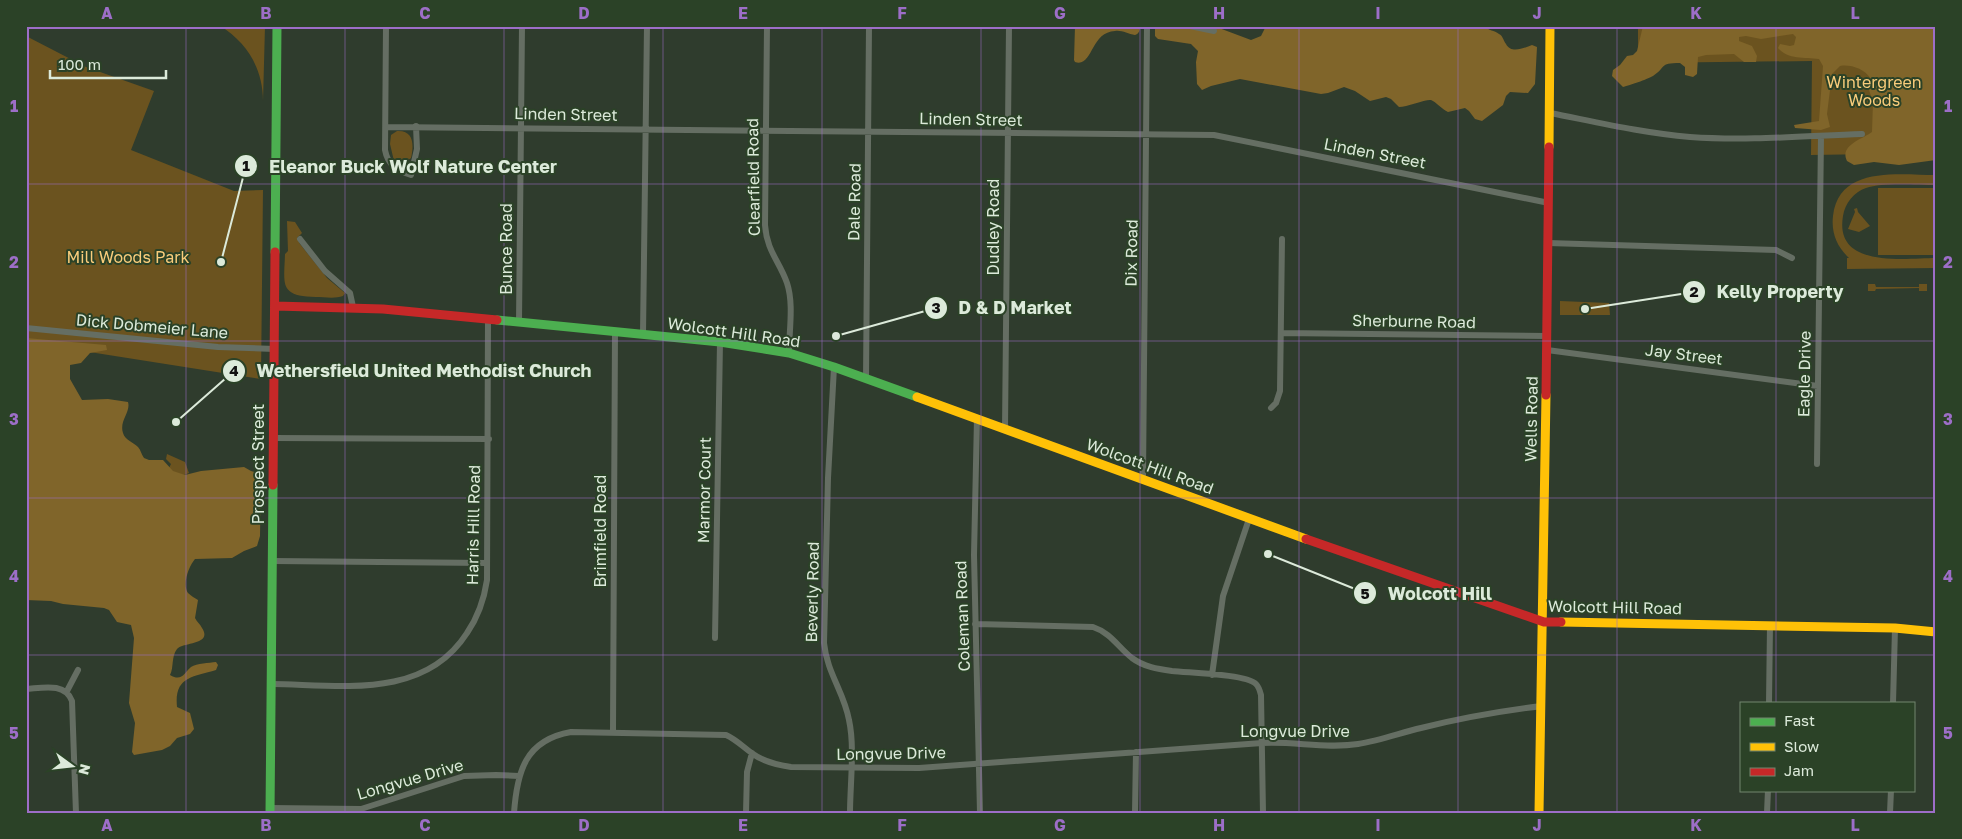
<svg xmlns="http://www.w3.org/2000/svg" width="1962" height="839" font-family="'Golos Text',sans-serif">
<rect width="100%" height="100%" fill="#2f3c2d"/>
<path fill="#6b531f" d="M 220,26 L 265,26 L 263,101 C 263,69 247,42 220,26 Z
M 1638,26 L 1936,26 L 1936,153 L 1811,155 L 1812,61 L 1638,63 Z
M 26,36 L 86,67 L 154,91 L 131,150 L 234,191 L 263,190 L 261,379 L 26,342 Z
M 397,131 C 414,130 414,145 411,158 L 401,165 L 394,161 L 390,144 L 391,135 Z
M 1936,175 L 1936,185 C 1917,185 1883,182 1866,188 C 1854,192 1845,203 1843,216 C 1834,269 1905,258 1936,258 L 1936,268 L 1847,269 L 1847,258 L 1849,258 C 1837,247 1831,233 1833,216 C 1839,165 1899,175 1936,175 Z
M 1878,188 L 1936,188 L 1936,255 L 1878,255 Z
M 1857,208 L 1858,212 L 1870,226 L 1859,232 L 1848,229 L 1855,212 L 1854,209 Z
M 287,221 L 295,222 L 302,233 L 297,238 L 300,244 L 327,278 L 345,293 L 343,296 C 335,299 324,297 316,297 C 279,296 284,285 285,254 L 288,251 Z
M 1868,284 L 1875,284 L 1876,287 L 1919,287 L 1919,284 L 1927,284 L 1927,291 L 1919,291 L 1919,288 L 1876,289 L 1875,291 L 1868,291 Z
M 1560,301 L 1609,303 L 1610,315 L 1560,315 Z
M 167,454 L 185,462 L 189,473 L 182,476 L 168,470 L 171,464 L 166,459 Z"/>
<path fill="#80652a" d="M 1075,26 L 1140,26 C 1140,30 1139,34 1135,35 C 1128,34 1122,30 1115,31 C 1090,32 1093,68 1075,62 L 1074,60 Z
M 1183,26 L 1219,28 L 1251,40 L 1261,36 L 1266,26 L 1484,26 C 1489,31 1494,30 1499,34 C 1503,36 1503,40 1506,44 C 1511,54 1524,48 1532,45 L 1537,47 L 1535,84 L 1528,93 L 1510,92 L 1506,96 L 1503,105 L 1482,121 L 1475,119 L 1469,111 L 1465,108 L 1448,112 C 1442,109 1436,102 1431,100 C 1426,99 1407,107 1399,107 L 1391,99 L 1386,97 L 1370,101 L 1355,91 L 1344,87 L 1328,93 L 1321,94 L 1240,79 L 1211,86 L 1202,90 L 1197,84 L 1196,62 L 1198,51 L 1191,44 L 1158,39 L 1155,36 L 1155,29 L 1176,29 Z
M 1643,26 L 1936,26 L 1936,160 L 1899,165 L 1874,162 L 1854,165 L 1847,161 C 1839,145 1863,139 1872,132 L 1873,102 L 1869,90 L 1870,78 C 1865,69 1850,64 1840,66 L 1832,74 L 1827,114 L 1830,127 L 1821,130 L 1795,128 L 1794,125 L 1819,121 L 1823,66 L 1819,59 C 1805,57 1788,60 1778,48 L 1780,44 L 1790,46 L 1794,45 L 1796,37 L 1793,34 L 1761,39 L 1746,36 L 1739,37 L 1739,41 L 1752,46 L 1757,56 L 1756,62 L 1744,62 L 1734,54 L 1706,55 L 1698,57 L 1697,74 L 1693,77 L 1685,75 L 1685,67 L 1680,63 C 1658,63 1667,67 1653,76 C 1648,79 1628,86 1623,87 L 1612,76 L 1613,70 L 1620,65 L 1627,56 L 1633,55 L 1637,51 Z
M 26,338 L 106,345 L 107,350 L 90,353 L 81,363 L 70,365 L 70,379 L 82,400 L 108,399 L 128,402 C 131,412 119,421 123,433 C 125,440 133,442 138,447 C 141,450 141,454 144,458 L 149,460 L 163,460 L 173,471 L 185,475 L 201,471 L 244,467 L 251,471 L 258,473 L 261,477 L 260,536 L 257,546 L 244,551 L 232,558 L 195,559 C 189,566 182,584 188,593 C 191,596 195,598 198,600 L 195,618 C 197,622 200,624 202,628 C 213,645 183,642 177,649 C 171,657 174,667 170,675 C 182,682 184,673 191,667 C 197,663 209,663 216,662 L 218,665 L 216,670 C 192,677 174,677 177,707 L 190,713 L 194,729 L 190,734 L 177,738 L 170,746 L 162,750 L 134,755 L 132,752 L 135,723 L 129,703 L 134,638 L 131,625 L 117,622 L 109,610 L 104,608 L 63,604 L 51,601 L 26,600 Z"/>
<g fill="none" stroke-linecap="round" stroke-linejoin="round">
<path stroke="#656e63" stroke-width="6" d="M 386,26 L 385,150 C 388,166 397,170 411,175 L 417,149 L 416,126
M 767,26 L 765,225 C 767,252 779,260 787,283 C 794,304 789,331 789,353
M 1190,26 L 1214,31
M 1550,113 C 1596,122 1642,133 1690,137 C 1747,141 1805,136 1862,134
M 386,127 L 1214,135 L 1549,203
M 300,239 L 325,271 L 350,293 L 353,307
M 1548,243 L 1776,250 L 1792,258
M 519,322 L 522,26
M 26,328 L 218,347 L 275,349
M 1281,333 L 1547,336
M 643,334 L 647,26
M 1547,350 L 1818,386
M 834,367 L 828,478 L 824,643 C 827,673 844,692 849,720 C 855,747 850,785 850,813
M 866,379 L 869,26
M 1271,408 L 1276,403 L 1280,391 L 1282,239
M 977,418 L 974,555 L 980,813
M 1005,429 L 1009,26
M 273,438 L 489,439
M 1817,464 L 1821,136
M 1143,479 L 1147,26
M 273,561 L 487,563
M 975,624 L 1093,627 C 1111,633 1118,647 1132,658 C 1144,667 1158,669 1172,671 C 1189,673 1246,674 1256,684 C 1259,687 1260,691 1261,695 L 1263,813
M 715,638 L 720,342
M 1212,675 L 1223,596 L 1249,519
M 272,684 C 341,685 424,700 467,633 C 478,617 484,600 487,580 L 488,319
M 26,689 C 42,688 65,682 72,701 L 76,813
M 67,691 L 78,670
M 1769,703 L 1770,625
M 1893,703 L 1895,628
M 613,731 L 615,331
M 270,808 L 361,809 L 464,776 L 496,775 L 519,776
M 514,813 C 517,772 525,740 571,732 L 726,735 C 737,740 743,747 753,754 C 764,762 777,765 791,767 L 919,768 L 1262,743 C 1294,741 1326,749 1358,744 C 1379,741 1400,733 1421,728 C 1461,718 1501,711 1542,706
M 746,813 L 747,772 L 752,753
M 1135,813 L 1136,752
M 1767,813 L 1768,790
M 1890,813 L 1891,790"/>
<path stroke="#4caf50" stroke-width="9" d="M 275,252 L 277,26
M 497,320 L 720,342 L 789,353 L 834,367 L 917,397
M 270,813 L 273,485"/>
<path stroke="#ffc107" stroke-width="9" d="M 1549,147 L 1550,26
M 917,397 L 1306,539
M 1561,622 L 1895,628 L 1936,632
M 1539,813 L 1546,395"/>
<path stroke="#c62828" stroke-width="9" d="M 275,306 L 383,309 L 497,320
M 1546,395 L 1549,147
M 273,485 L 275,252
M 1306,539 L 1544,622 L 1561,622"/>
</g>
<path fill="none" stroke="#9d6ec8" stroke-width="1" stroke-opacity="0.55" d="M 186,26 L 186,813M 345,26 L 345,813M 504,26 L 504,813M 663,26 L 663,813M 822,26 L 822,813M 981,26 L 981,813M 1140,26 L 1140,813M 1299,26 L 1299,813M 1458,26 L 1458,813M 1617,26 L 1617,813M 1776,26 L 1776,703M 26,184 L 1936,184M 26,341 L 1936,341M 26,498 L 1936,498M 26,655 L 1936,655M 1776,790 L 1776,813"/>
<g text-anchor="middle" stroke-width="4" stroke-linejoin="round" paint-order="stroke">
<g font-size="16" fill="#f9cc7b" stroke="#2b4227">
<text x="1874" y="88">Wintergreen<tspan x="1874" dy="18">Woods</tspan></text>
<text x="128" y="263">Mill Woods Park</text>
</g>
<g font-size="16" fill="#dceada" stroke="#2b4227">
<text transform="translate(566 114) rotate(1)" y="6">Linden Street</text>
<text transform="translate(971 119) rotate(1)" y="6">Linden Street</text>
<text transform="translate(1375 153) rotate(11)" y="6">Linden Street</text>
<text transform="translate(753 177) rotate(-91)" y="6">Clearfield Road</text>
<text transform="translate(854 202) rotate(-89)" y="6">Dale Road</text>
<text transform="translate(993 227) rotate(-90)" y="6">Dudley Road</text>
<text transform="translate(506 249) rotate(-90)" y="6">Bunce Road</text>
<text transform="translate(1131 253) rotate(-89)" y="6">Dix Road</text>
<text transform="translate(1414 321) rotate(1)" y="6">Sherburne Road</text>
<text transform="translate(152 326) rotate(5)" y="6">Dick Dobmeier Lane</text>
<text transform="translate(734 332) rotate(8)" y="6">Wolcott Hill Road</text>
<text transform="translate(1684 354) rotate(7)" y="6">Jay Street</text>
<text transform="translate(1804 374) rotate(-89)" y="6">Eagle Drive</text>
<text transform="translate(1531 419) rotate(-89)" y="6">Wells Road</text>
<text transform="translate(258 464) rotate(-90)" y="6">Prospect Street</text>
<text transform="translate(1150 466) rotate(20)" y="6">Wolcott Hill Road</text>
<text transform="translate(704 490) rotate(-89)" y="6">Marmor Court</text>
<text transform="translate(473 525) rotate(-89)" y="6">Harris Hill Road</text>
<text transform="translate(600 531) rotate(-90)" y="6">Brimfield Road</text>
<text transform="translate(812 592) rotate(-89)" y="6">Beverly Road</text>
<text transform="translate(1615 607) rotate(1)" y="6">Wolcott Hill Road</text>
<text transform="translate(962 616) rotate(-92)" y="6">Coleman Road</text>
<text x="1295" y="737">Longvue Drive</text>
<text transform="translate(891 753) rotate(-1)" y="6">Longvue Drive</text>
<text transform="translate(410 779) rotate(-16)" y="6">Longvue Drive</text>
</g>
</g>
<path fill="none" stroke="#dceada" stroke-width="2" d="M221 262L246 166M1585 309L1694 292M836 336L936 308M176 422L234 371M1268 554L1365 593"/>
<g fill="#dceada" stroke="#2b4227" stroke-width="2">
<circle cx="221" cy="262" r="5"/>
<circle cx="1585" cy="309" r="5"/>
<circle cx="836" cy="336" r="5"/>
<circle cx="176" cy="422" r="5"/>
<circle cx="1268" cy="554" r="5"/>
<circle cx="246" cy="166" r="12"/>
<circle cx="1694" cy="292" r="12"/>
<circle cx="936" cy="308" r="12"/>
<circle cx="234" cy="371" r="12"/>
<circle cx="1365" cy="593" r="12"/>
</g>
<g font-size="15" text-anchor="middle" font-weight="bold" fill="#111">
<text x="246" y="171">1</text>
<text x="1694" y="297">2</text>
<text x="936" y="313">3</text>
<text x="234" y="376">4</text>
<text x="1365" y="599">5</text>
</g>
<g font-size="18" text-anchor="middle" font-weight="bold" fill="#dceada" stroke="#2b4227" stroke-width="4" stroke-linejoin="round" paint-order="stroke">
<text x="413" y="173">Eleanor Buck Wolf Nature Center</text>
<text x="1780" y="298">Kelly Property</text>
<text x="1015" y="314">D &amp; D Market</text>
<text x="424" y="377">Wethersfield United Methodist Church</text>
<text x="1440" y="600">Wolcott Hill</text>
</g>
<rect width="1962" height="839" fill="none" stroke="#2b4227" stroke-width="55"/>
<rect x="1740" y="702" width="175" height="90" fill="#2b4227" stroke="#72856f"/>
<rect x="1750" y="718" width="25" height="8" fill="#4caf50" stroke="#72856f"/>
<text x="1784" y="726" font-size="15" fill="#dceada">Fast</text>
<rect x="1750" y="743" width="25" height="8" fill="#ffc107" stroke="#72856f"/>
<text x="1784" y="752" font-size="15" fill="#dceada">Slow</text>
<rect x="1750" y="768" width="25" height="8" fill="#c62828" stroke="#72856f"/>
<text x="1784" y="776" font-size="15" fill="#dceada">Jam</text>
<g transform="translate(72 766) rotate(105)" stroke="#2b4227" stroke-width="4" paint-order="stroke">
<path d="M0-4L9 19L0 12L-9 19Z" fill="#dceada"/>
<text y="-8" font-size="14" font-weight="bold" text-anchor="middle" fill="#dceada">N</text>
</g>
<path d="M50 70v8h116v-8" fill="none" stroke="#dceada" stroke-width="2.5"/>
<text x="58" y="70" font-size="15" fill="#dceada" stroke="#2b4227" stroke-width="4" paint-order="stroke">100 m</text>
<rect x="28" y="28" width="1906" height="784" fill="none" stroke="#9d6ec8" stroke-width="2"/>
<g font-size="16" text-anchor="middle" font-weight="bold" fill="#9d6ec8">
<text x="107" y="19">A</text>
<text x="266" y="19">B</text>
<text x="425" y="19">C</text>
<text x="584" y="19">D</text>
<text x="743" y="19">E</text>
<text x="902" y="19">F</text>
<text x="1060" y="19">G</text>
<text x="1219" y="19">H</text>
<text x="1378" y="19">I</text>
<text x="1537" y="19">J</text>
<text x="1696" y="19">K</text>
<text x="1855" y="19">L</text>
<text x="14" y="112">1</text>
<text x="1948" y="112">1</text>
<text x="14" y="268">2</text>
<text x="1948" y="268">2</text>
<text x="14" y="425">3</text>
<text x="1948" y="425">3</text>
<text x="14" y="582">4</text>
<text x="1948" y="582">4</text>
<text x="14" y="739">5</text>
<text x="1948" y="739">5</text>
<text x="107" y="831">A</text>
<text x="266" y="831">B</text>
<text x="425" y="831">C</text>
<text x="584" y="831">D</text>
<text x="743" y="831">E</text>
<text x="902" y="831">F</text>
<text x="1060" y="831">G</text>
<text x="1219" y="831">H</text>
<text x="1378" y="831">I</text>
<text x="1537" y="831">J</text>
<text x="1696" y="831">K</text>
<text x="1855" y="831">L</text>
</g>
</svg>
